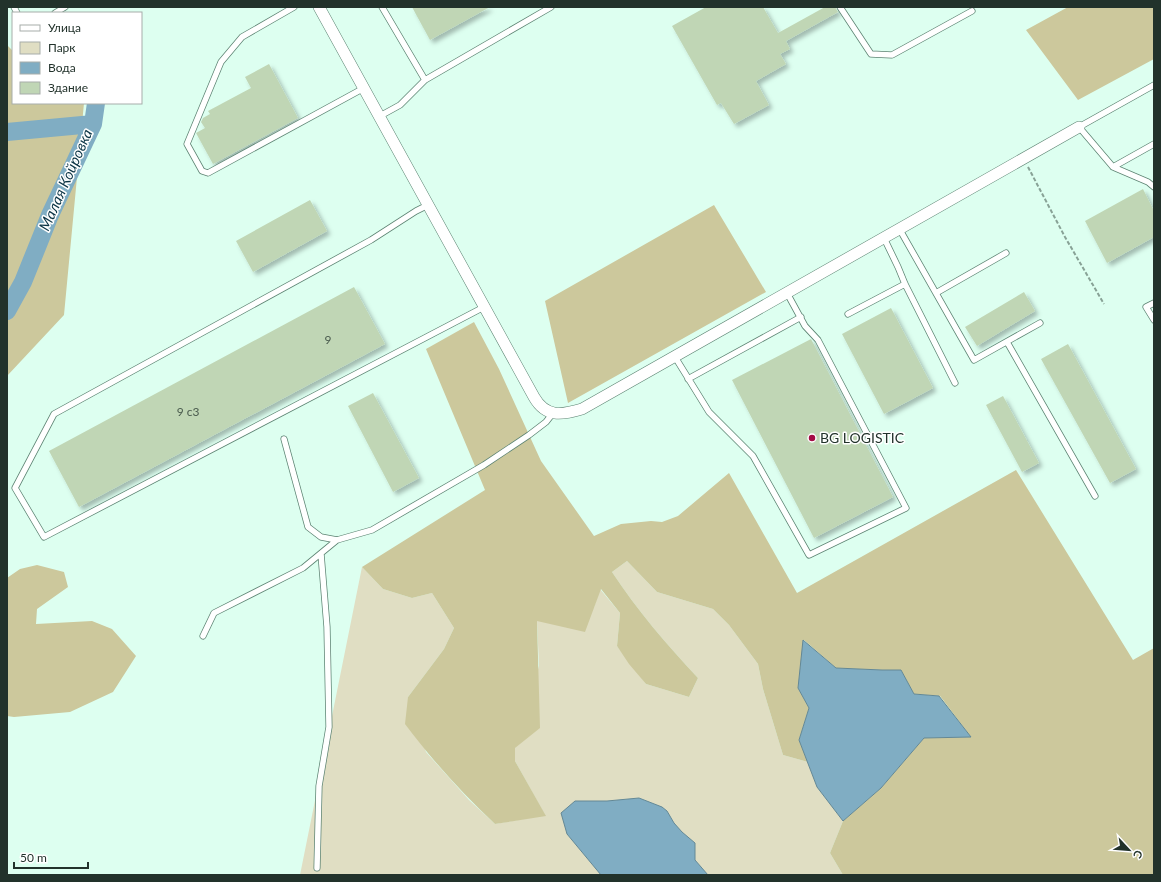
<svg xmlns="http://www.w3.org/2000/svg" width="1161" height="882" font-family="Lato,sans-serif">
<defs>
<filter id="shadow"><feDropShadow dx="3.5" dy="3.5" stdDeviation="2" flood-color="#0004"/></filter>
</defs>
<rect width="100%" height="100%" fill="#ddfff0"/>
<path fill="#e0dec3" d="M 627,561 L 657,592 L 713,609 L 729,625 L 758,664 L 763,689 L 783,755 L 808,762 L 817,787 L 843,821 L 830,853 L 843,875 L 708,875 L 695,860 L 695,843 L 682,832 L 674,823 L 667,811 L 662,807 L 639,798 L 607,801 L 575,801 L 567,834 L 601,875 L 300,875 L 362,567 L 383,589 L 412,598 L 432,593 L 454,628 L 444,649 L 408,697 L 426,752 L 469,800 L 495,824 L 545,815 L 515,761 L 515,748 L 539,666 L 537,621 L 594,607 L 600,589 L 620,613 L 617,646 L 646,684 L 689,697 L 698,678 C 667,645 637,610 612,572 Z"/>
<path fill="#ccc89c" d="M 1068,7 L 1154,7 L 1154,59 L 1078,100 L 1026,30 Z
M 7,45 L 13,51 L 13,103 L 84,103 L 64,315 L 7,376 Z
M 714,205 L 766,292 L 568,403 L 545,301 Z
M 474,322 L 499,369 L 541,461 L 594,536 L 621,524 L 651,521 L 662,522 L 678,516 L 729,473 L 797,593 L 1016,470 L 1133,660 L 1154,648 L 1154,875 L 843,875 L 830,853 L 843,821 L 881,788 L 924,738 L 971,737 L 940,696 L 914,694 L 901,670 L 882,670 L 836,668 L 804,640 L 798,688 L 809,708 L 799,740 L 808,762 L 783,755 L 763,689 L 758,664 L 729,625 L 713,609 L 657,592 L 627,561 L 612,572 C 637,610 667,645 698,678 L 689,697 L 646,684 L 629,664 L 617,646 L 620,613 L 601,589 L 585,632 L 537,621 L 540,728 L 515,748 L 515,761 L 546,816 L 495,824 C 462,793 432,760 405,724 L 408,697 L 444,649 L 454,628 L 432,593 L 412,598 L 383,589 L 362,567 L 485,490 L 426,349 Z
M 37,565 L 64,572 L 68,587 L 37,609 L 36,624 L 92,621 L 112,629 L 136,656 L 113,692 L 70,712 L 14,717 L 7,716 L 7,578 L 20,569 Z"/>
<path fill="#80adc3" stroke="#648895" d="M 803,640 L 836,668 L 882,670 L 901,670 L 914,694 L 939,696 L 971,737 L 924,738 L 881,788 L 843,821 L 817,787 L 799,740 L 809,708 L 798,688 Z
M 639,798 L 662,807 L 667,811 L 674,823 L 682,832 L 695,843 L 695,860 L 708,875 L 601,875 L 567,834 L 561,813 L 575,801 L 607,801 Z"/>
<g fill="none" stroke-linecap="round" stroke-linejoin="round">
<path stroke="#80adc3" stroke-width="18" d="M 93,124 L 96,103
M 7,132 L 93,124 L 50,215 L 23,282 L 7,311"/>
</g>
<path fill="#c0d6b5" filter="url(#shadow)" d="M 412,7 L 490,7 L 430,40 Z
M 706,7 L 763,7 L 778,33 L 825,7 L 835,7 L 838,12 L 786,41 L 790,49 L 780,54 L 786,64 L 756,81 L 769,105 L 734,124 L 721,103 L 717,105 L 672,26 Z
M 269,64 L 298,118 L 213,164 L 196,133 L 205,128 L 201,122 L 203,118 L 210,114 L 208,111 L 251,88 L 245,77 Z
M 1143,189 L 1154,211 L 1154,237 L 1107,263 L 1085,221 Z
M 310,200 L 327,231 L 253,272 L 236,241 Z
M 354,287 L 385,344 L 79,507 L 49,451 Z
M 1024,292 L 1035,311 L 977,346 L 965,327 Z
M 891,308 L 933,388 L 884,414 L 842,334 Z
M 811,339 L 893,497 L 814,538 L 732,380 Z
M 1068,344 L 1136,469 L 1110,483 L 1041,359 Z
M 373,393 L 419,478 L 393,492 L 348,406 Z
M 1003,396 L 1039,463 L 1022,472 L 986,405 Z"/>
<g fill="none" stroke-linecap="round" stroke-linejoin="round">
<g stroke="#5d8473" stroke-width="7">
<path id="lane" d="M 14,7 L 17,13
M 294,7 L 242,37 L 221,62 L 187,144 L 202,171 L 208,173 L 364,88
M 382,7 L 425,80
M 840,7 L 871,54 L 892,55 L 972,11
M 55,13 L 65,7
M 1154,85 L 1079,127 L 1113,167 L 1154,144
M 380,116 L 400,105 L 425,80 L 551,7
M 1113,167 L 1148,182 L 1154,187
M 428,205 L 416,211 L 371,240 L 54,414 L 15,488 L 44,537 L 484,307
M 900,230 L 974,360 L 1040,323
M 884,238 L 898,267 L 905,284 L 955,383
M 936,293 L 1006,253
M 1154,303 L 1146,307 L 1154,320
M 848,314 L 905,284
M 1007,342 L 1095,496
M 675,357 L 709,412 L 753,456 L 809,555 L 906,508 L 818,340 L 805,326 L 787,293
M 688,379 L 801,317
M 284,439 L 308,527 L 321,537 L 337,540 L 372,530 L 484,465 L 529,435 L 546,422 L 553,413
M 203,636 L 214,613 L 303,568 L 337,540
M 317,868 L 319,786 L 329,727 L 327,627 L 321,554"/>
</g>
<g stroke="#5d8473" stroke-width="12">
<path id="street" d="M 319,7 L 534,397 C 546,418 562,415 582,409 L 1079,127"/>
</g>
<path stroke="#88a296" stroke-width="2" stroke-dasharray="4 2" stroke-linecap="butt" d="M 1028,167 L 1065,237 L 1104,304"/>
<use href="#lane" stroke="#fff" stroke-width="5.5"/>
<use href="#street" stroke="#fff" stroke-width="11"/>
</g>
<circle fill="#a40c45" stroke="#fff" stroke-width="1.5" cx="812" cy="438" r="4"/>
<g text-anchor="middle" stroke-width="3" stroke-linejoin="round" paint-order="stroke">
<g font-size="12" fill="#4a5b4e">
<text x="328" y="344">9</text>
<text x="188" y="416">9 с3</text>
</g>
<g font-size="14" fill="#22322b" stroke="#fff" text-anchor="start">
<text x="820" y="443">BG LOGISTIC</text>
</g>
<g font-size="15" font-style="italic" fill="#0b3445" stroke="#fff">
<text transform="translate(66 180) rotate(-66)" y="5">Малая Койровка</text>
</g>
</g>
<rect width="1161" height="882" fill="none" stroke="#22322b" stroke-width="16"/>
<rect x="12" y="12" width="130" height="92" fill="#ffffff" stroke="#a7adaa"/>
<rect x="20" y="25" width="20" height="6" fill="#ffffff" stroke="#a7adaa"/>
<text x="48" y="32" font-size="12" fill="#22322b">Улица</text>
<rect x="20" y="42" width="20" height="12" fill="#e0dec3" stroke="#a7adaa"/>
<text x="48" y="52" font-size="12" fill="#22322b">Парк</text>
<rect x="20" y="62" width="20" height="12" fill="#80adc3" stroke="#a7adaa"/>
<text x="48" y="72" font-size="12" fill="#22322b">Вода</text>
<rect x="20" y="82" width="20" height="12" fill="#c0d6b5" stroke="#a7adaa"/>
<text x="48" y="92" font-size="12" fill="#22322b">Здание</text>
<g transform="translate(1129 850) rotate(116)" stroke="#ffffff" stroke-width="3" paint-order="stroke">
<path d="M0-3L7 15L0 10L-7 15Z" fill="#22322b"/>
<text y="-6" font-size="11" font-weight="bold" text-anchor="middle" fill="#22322b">С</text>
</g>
<path d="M14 862v6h74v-6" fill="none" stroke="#22322b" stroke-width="2"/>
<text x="20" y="862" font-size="12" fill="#22322b" stroke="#ffffff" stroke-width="3" paint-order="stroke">50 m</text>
</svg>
